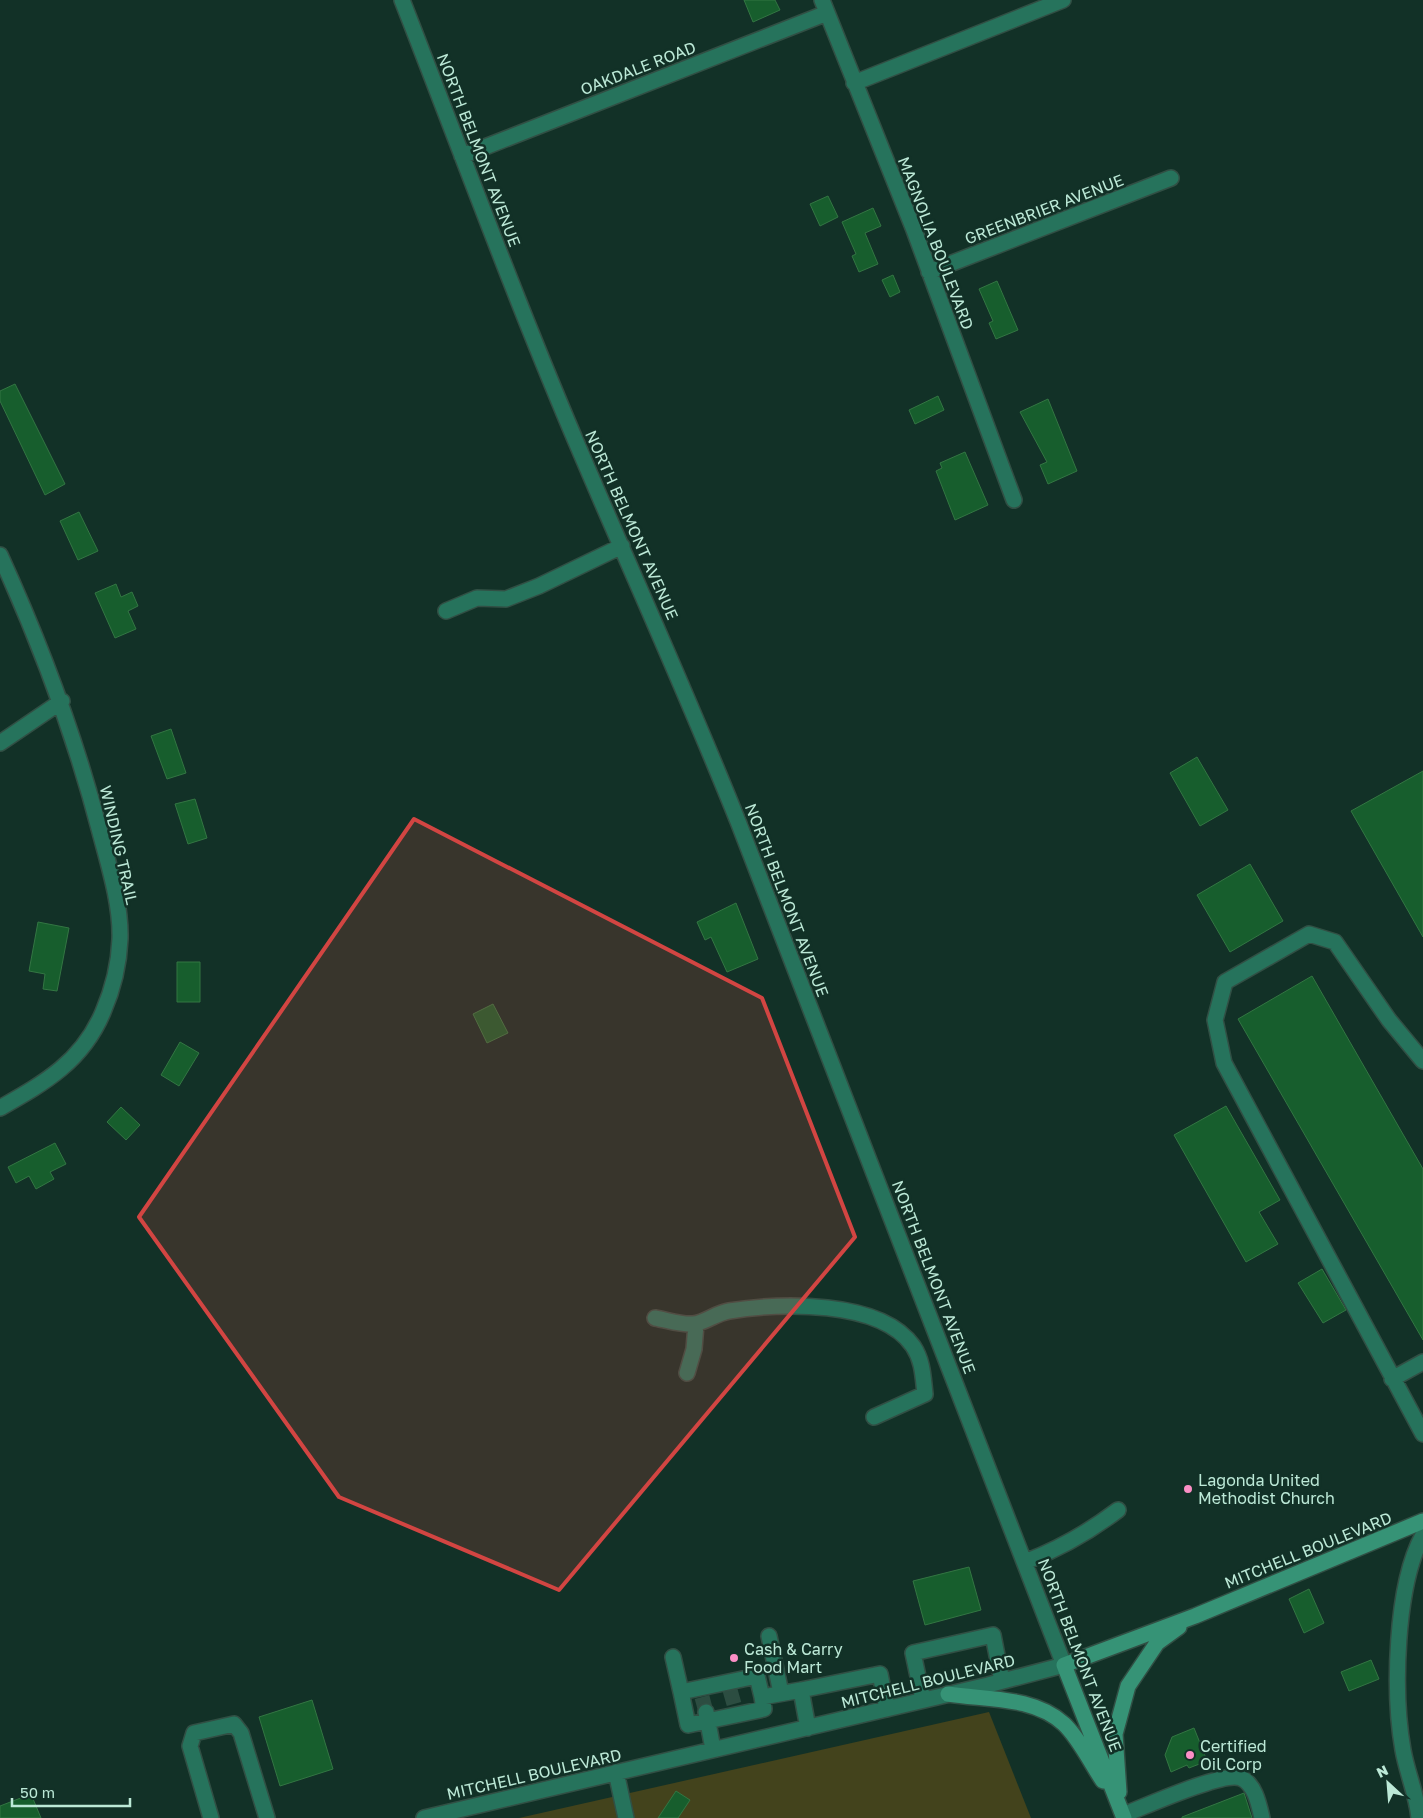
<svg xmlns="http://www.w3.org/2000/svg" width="1423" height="1818" font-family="'Golos Text',sans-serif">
<rect width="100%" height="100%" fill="#123127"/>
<path fill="#43431c" d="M 989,1712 L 1031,1818 L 519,1818 Z"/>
<path fill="#175e2d" stroke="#337643" d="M 744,0 L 775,0 L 780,10 L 753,22 Z
M 828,196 L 838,217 L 820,226 L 810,204 Z
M 873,208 L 881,226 L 865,233 L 878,264 L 859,272 L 852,256 L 856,254 L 842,222 Z
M 893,275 L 900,292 L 890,297 L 882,280 Z
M 997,281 L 1018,330 L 996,339 L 989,323 L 993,321 L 979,289 Z
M 15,384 L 65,484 L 45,495 L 0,401 L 0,391 Z
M 938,396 L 944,410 L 915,424 L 909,410 Z
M 1048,399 L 1077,471 L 1048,484 L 1040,465 L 1047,462 L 1020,412 Z
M 965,452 L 988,505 L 955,520 L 936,471 L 942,468 L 940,463 Z
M 79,512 L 98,551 L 78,560 L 60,521 Z
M 116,584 L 121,597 L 132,592 L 138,606 L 128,611 L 136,629 L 115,638 L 95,593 Z
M 171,729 L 186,773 L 167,779 L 151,736 Z
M 1197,757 L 1228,810 L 1200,826 L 1170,773 Z
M 1423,771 L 1423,937 L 1351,811 Z
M 195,799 L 207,838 L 188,844 L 175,804 Z
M 1250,864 L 1283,921 L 1230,952 L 1197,895 Z
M 736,903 L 758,959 L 727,972 L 711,937 L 705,940 L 697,922 Z
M 38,922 L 69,928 L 57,991 L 43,989 L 45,974 L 29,971 Z
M 177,962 L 200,962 L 200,1002 L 177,1002 Z
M 1312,976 L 1423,1169 L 1423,1340 L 1238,1019 Z
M 493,1004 L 508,1033 L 487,1043 L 473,1014 Z
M 180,1042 L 199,1053 L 179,1086 L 161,1075 Z
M 1226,1106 L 1280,1200 L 1259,1212 L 1278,1244 L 1246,1262 L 1174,1135 Z
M 121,1107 L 140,1125 L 126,1140 L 107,1122 Z
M 55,1143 L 66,1164 L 50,1172 L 54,1179 L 36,1189 L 29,1176 L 16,1183 L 8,1167 Z
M 1322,1269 L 1346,1310 L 1323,1323 L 1298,1283 Z
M 969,1567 L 981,1610 L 925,1625 L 913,1581 Z
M 1309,1589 L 1324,1623 L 1304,1633 L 1289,1599 Z
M 1371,1660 L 1379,1679 L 1349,1691 L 1341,1672 Z
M 312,1700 L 333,1769 L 280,1786 L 259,1717 Z
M 1194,1728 L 1206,1758 L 1201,1760 L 1202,1763 L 1189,1768 L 1187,1765 L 1171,1772 L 1165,1755 L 1172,1737 Z
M 676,1791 L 690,1800 L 678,1818 L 658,1818 Z
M 1244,1793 L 1252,1818 L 1182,1818 L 1182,1817 Z
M 31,1794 L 41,1818 L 0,1818 L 0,1806 Z"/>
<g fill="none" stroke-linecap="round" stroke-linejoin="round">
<path stroke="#2c4d41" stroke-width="15" stroke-dasharray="15 8" stroke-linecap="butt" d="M 730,1690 L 734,1704
M 702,1697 L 706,1712"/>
<g stroke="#314f44" stroke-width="18">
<path id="minor" d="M 402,0 C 462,153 518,307 583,458 C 635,580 690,701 739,824 L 1064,1665 L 988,1685 L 424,1818
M 822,0 L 914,230 L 1014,500
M 854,83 L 1063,0
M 462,156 L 827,13
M 929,272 L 1171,178
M 0,555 C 41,645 75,736 100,832 C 109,866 121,904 120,939 C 119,965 113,989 103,1012 C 82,1062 44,1083 0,1108
M 446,611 L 477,598 L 506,599 L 539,586 L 622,546
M 0,743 L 62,701
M 1423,1061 L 1389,1020 L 1335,942 L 1309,934 L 1225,982 L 1215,1020 L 1224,1063 L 1423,1434
M 655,1318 C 667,1320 681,1325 693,1324 C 705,1323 716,1313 729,1311 C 779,1303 880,1299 913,1346 C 923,1361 923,1377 925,1394 L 874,1417
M 687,1373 L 694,1349 L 696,1324
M 1392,1379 L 1423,1362
M 1025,1562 C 1059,1549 1089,1532 1118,1510
M 769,1636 L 781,1693
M 673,1657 L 681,1692
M 762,1697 L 764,1709 L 688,1725 L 681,1692 L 757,1676 L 762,1697 L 801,1690
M 923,1700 L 913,1653 L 993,1635 L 1002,1681
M 706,1712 L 713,1749
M 808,1728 L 801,1690 L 880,1674 L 887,1709
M 616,1772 L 626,1818
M 1123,1815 C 1144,1807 1223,1771 1241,1778 C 1255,1784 1259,1805 1262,1818
M 211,1818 L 190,1746 L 194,1733 L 234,1724 L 241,1733 L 267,1818
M 1419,1818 C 1417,1795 1407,1773 1403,1750 C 1393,1694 1395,1586 1423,1535"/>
</g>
<g stroke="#314f44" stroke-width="18">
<path id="major" d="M 948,1694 C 986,1700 1034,1696 1064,1724 C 1079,1738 1092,1765 1103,1781
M 1119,1792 L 1115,1734 L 1128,1686 L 1157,1643 L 1179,1627
M 1124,1818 L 1064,1665 L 1195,1616 L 1423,1521"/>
</g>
<use href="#minor" stroke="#26735c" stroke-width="15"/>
<use href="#major" stroke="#369376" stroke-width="15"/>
</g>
<path fill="#d24542" fill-opacity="0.2" stroke="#d24542" stroke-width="4" stroke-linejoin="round" d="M 414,819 L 762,998 L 855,1237 L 559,1590 L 339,1497 L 139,1217 Z"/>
<g fill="#fb8fc5" stroke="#123127" stroke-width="2">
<circle cx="1188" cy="1489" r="5"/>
<circle cx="734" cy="1658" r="5"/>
<circle cx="1190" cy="1755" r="5"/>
</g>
<g text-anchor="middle" stroke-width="5" stroke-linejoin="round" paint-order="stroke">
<g font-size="16" fill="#bce9d7" stroke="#123127">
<text transform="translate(638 68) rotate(-21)" y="6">OAKDALE ROAD</text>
<text transform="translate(479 150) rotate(69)" y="6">NORTH BELMONT AVENUE</text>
<text transform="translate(1044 209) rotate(-21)" y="6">GREENBRIER AVENUE</text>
<text transform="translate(936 243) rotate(69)" y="6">MAGNOLIA BOULEVARD</text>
<text transform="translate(632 525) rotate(66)" y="6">NORTH BELMONT AVENUE</text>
<text transform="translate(119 845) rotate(77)" y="6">WINDING TRAIL</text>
<text transform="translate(787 900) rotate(69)" y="6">NORTH BELMONT AVENUE</text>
<text transform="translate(934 1277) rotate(69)" y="6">NORTH BELMONT AVENUE</text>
<text transform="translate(1308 1550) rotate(-22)" y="6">MITCHELL BOULEVARD</text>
<text transform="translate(1080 1655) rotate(69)" y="6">NORTH BELMONT AVENUE</text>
<text transform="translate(928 1681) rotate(-14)" y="6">MITCHELL BOULEVARD</text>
<text transform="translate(534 1774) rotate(-13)" y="6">MITCHELL BOULEVARD</text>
</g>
<g font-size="16" fill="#bce9d7" stroke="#123127" text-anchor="start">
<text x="1198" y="1486">Lagonda United<tspan x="1198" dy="18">Methodist Church</tspan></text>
<text x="744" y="1655">Cash &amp; Carry<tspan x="744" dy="18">Food Mart</tspan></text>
<text x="1200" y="1752">Certified<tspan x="1200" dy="18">Oil Corp</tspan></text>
</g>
</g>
<g transform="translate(1388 1783) rotate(334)" stroke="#123127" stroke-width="4" paint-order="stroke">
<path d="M0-4L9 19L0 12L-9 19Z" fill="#bce9d7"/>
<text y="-8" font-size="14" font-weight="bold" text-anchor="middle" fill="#bce9d7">N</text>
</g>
<path d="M12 1798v8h118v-8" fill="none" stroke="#bce9d7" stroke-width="2.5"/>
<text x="20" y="1798" font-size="15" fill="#bce9d7" stroke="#123127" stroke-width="4" paint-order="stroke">50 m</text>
</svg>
